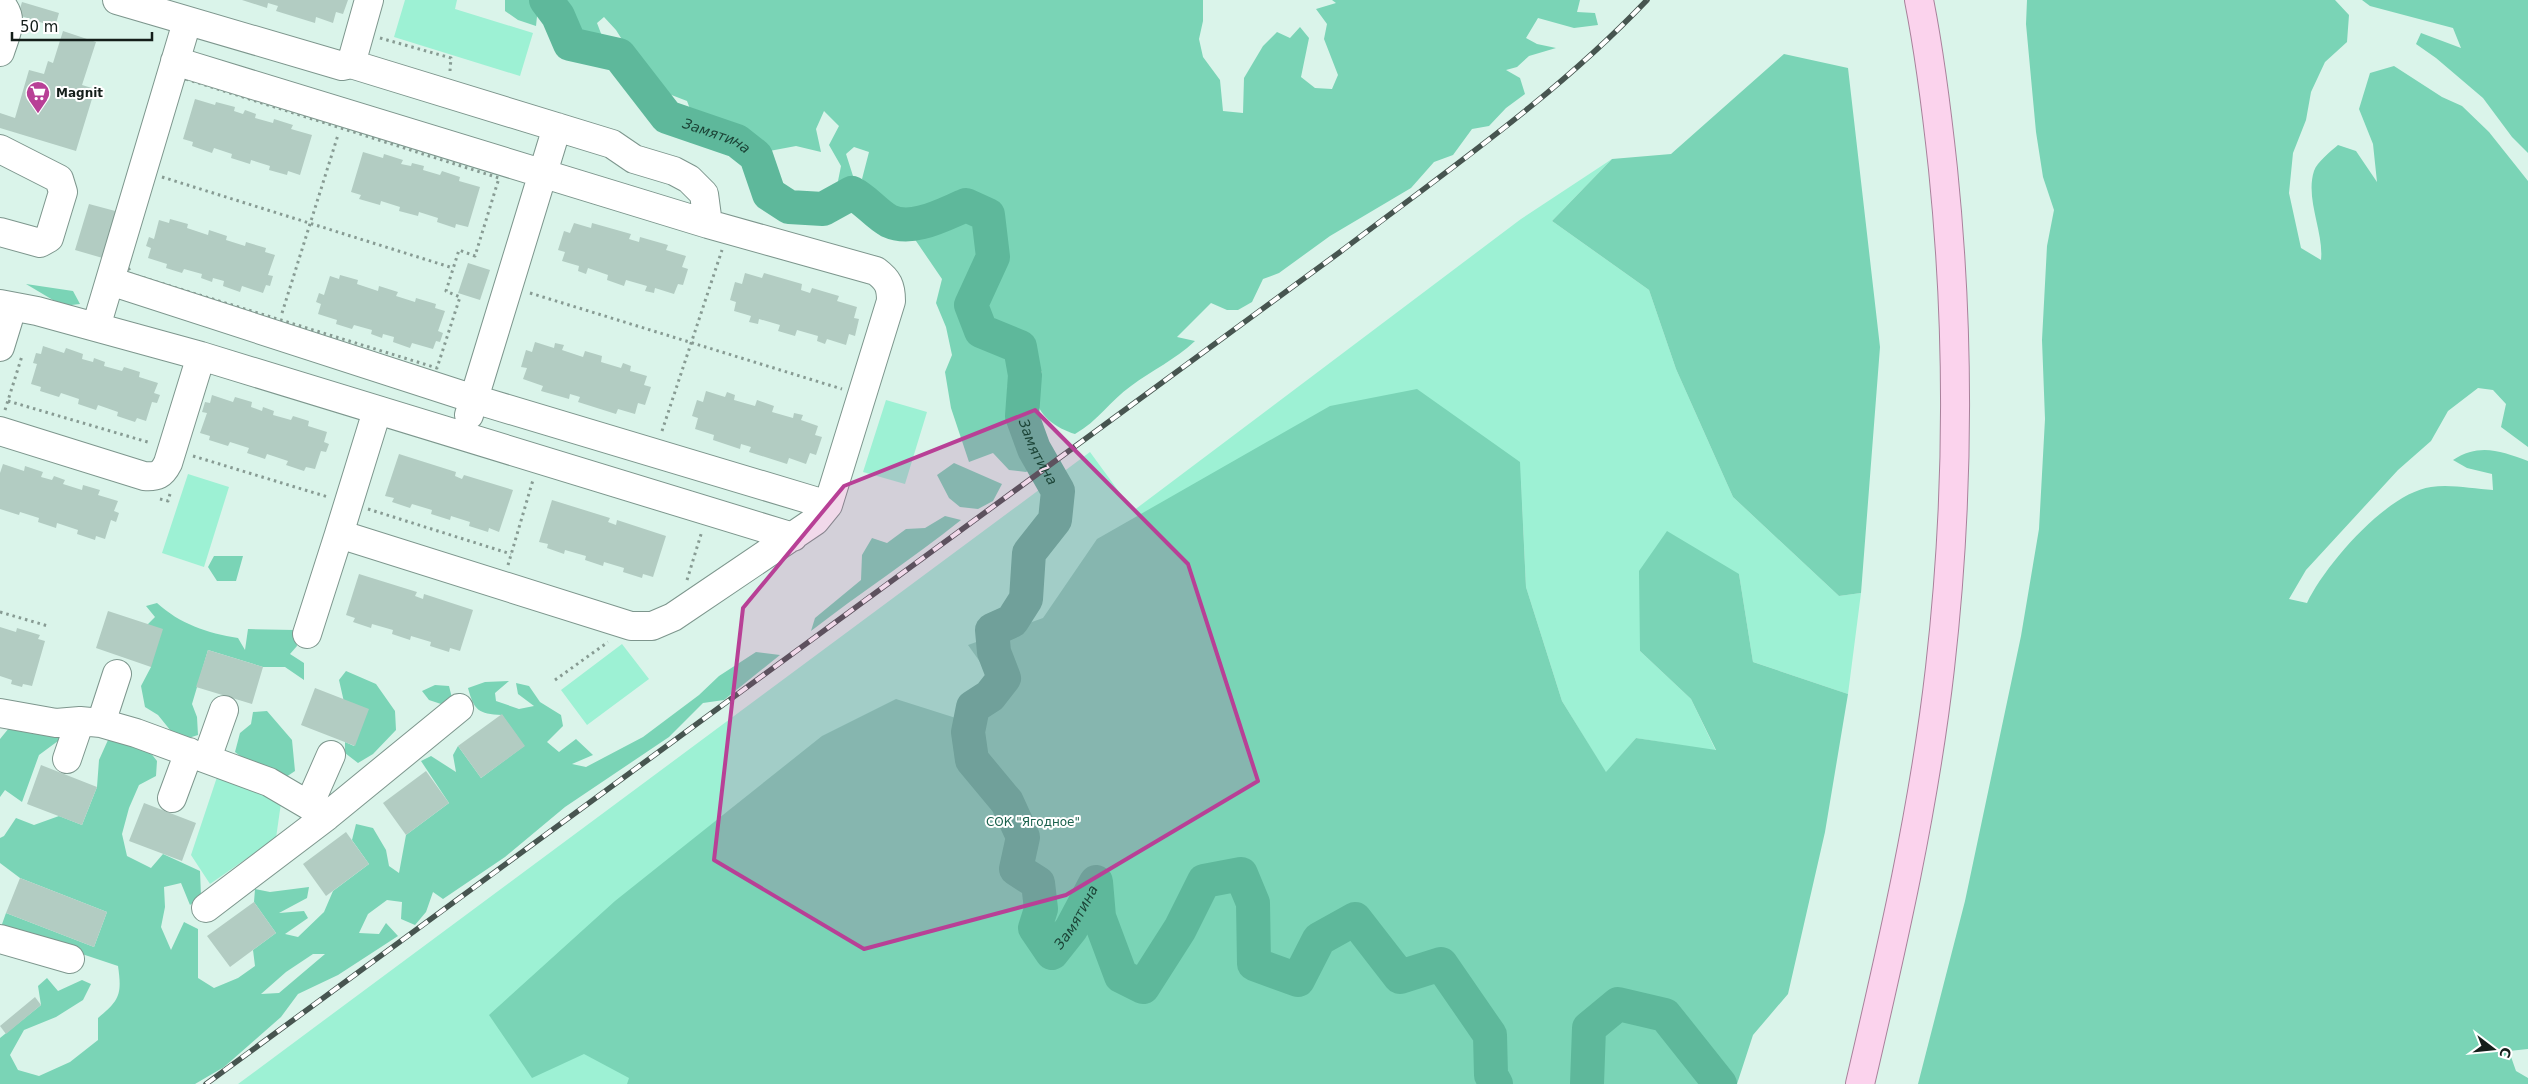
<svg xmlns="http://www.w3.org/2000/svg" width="2528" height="1084" font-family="'DejaVu Sans',sans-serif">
<rect width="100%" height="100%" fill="#daf4ea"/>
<path fill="#9df1d4" d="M 405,0 L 457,0 L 455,9 L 533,33 L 520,76 L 394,37 Z
M 1612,159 L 1552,221 L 1649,290 L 1676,369 L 1733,497 L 1839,596 L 1861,593 L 1848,694 L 1753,662 L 1739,574 L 1640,651 L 1691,699 L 1716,751 L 1636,738 L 1606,773 L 1562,701 L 1526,587 L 1520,462 L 1546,1084 L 238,1084 L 1090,452 L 1133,511 L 1521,219 Z
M 886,400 L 927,412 L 905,484 L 863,472 Z
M 188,474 L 229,487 L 204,567 L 162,553 Z
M 622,644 L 649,679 L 587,725 L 561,690 Z
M 218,774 L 281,803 L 276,838 L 210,884 L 191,855 Z"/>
<path fill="#7ad4b6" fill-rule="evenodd" d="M 505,0 L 543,0 L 538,7 L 536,26 L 518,20 L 505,11 Z
M 562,0 L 1203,0 L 1203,21 L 1199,39 L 1203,57 L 1220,80 L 1223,111 L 1243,113 L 1244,78 L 1263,46 L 1277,32 L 1290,38 L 1300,27 L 1309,38 L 1301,77 L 1315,88 L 1332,89 L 1338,75 L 1324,39 L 1327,24 L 1316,9 L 1336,3 L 1332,0 L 1580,0 L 1577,12 L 1595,13 L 1598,25 L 1574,28 L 1538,18 L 1526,38 L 1537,44 L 1556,48 L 1529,56 L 1517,67 L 1506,70 L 1520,78 L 1525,94 L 1506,108 L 1489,126 L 1472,129 L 1453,155 L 1434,162 L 1411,188 L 1330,236 L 1279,273 L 1263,279 L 1252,302 L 1238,310 L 1227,310 L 1211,303 L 1177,337 L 1195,341 C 1175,360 1152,370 1131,386 C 1110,401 1098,421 1075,434 C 1056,428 1034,414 1036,391 C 1037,384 1041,377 1042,372 L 1031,360 L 1016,368 L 1007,388 L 1015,407 L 1038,423 L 1025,449 L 1045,445 L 1044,462 L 1026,472 L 1009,470 L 993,453 L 969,462 L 951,408 L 945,372 L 952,355 L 946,327 L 936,303 L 942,279 L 901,219 L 880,202 L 862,179 L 869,152 L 854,147 L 846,154 L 853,176 L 835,196 L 841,166 L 829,145 L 839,126 L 824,111 L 816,129 L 821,152 L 796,146 L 764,152 L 744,136 L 720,139 L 713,127 L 695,122 L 687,101 L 656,89 L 648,81 L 616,30 L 604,17 L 597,23 L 605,44 L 617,61 L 600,63 L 582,54 L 576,28 Z
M 2027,0 L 2335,0 L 2349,15 L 2347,42 L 2325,62 L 2311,92 L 2306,120 L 2293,153 L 2289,193 L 2301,248 L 2321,260 C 2324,232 2305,199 2314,171 C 2317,162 2331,151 2338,145 L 2356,151 L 2377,182 L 2373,144 L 2359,109 L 2370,73 L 2394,66 L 2442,97 L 2462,106 L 2489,132 L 2528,181 L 2528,447 L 2501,427 L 2506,404 L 2493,390 L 2478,388 L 2448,411 L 2431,441 L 2398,470 L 2306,570 L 2289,599 L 2307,603 C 2325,565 2387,493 2431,487 C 2451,484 2473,489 2493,490 L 2492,474 L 2467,468 L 2453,460 C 2480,443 2500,451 2528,461 L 2528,1049 L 2509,1051 L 2516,1071 L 2528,1078 L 2528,1084 L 1918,1084 L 1965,901 L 2021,636 L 2039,529 L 2045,419 L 2042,340 L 2047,246 L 2054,210 L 2043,177 L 2036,132 L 2026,24 Z
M 2362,0 L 2528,0 L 2528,153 L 2512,137 L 2483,98 L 2436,58 L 2416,44 L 2421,33 L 2461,48 L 2453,28 L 2370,6 Z
M 1784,54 L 1848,68 L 1880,347 L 1861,593 L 1839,596 L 1733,497 L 1676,369 L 1649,290 L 1552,221 L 1612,159 L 1671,154 Z
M 26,284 L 73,291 L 80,304 L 63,306 Z
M 1417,389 L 1520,462 L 1526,587 L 1562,701 L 1606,772 L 1636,738 L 1716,750 L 1691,699 L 1640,651 L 1639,571 L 1667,531 L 1739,574 L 1753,662 L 1848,694 L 1825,832 L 1788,994 L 1753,1035 L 1737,1084 L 627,1084 L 629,1078 L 584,1054 L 532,1078 L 489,1015 L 615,901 L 822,736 L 896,699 L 959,719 L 990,676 L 968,645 L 1043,618 L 1097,539 L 1330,406 Z
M 954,463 L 1002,484 L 993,501 L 978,509 L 960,507 L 949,498 L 937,475 Z
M 945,516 L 961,520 C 912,559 860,593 811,631 L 815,618 L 861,580 L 862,555 L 872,538 L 887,543 L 906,529 L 925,528 Z
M 214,556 L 243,556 L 236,581 L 217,581 L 208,567 Z
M 157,603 C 180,624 207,633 238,638 L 245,650 L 248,629 L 294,630 L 297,646 L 290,654 L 304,663 L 304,680 L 285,667 L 263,667 L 208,650 L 192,704 L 197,717 L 198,735 L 179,741 L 158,715 L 145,707 L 141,686 L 151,667 L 148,624 L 155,617 L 146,606 Z
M 756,652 L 780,655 L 724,700 L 703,703 L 669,737 L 565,807 L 505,857 L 443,899 L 433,892 L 426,912 L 415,925 L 401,919 L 402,902 L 387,900 L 368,914 L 359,933 L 379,934 L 386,923 L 398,936 L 338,975 L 298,994 L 281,1017 L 224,1067 L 195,1084 L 0,1084 L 0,1038 L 41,1005 L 38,986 L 47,978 L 58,991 L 82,980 L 91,984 L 83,1000 L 56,1017 L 24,1030 L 10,1055 L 18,1070 L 39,1076 L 70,1062 L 98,1040 L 98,1018 C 120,1000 122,994 118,966 L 1,927 L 6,913 L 94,947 L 107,912 L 20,878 L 0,863 L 0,838 L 4,836 L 16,818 L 34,825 L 59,816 L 82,825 L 97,787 L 99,760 L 108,740 C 132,735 143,742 157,761 L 156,776 L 139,785 L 129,808 L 122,834 L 127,856 L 151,868 L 163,854 L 200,871 L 201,896 L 190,905 L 181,883 L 164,887 L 165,907 L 161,927 L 171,950 L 184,922 L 198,929 L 198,978 L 214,988 L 238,978 L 255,966 L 253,950 L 276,933 L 254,902 L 255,889 L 270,892 L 309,887 L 307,898 L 279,913 L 304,911 L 308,918 L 285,934 L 298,937 L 324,912 L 333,891 L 369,864 L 352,840 L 356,824 L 373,828 L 386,850 L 389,866 L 399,873 L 406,835 L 449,803 L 421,761 L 431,756 L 456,772 L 453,755 L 458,746 L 481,778 L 524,746 L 502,715 C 478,714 474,710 468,688 L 485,682 L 509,681 L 495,693 L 496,701 L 519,709 L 534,706 L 518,694 L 516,683 L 529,686 L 540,702 L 561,715 L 563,726 L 547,742 L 559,752 L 576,739 L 593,755 L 572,764 L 586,767 L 643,737 L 699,695 L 719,676 ZM 313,954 L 325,954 L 279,993 L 261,994 L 286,972 Z
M 346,671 L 376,684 L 395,711 L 396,730 L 373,754 L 358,763 L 345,753 L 345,742 L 354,746 L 339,680 Z
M 435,685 L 449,686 L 452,698 L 441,704 L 429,700 L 422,691 Z
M 267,711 L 292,740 L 295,771 L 286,777 L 257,769 L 235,752 L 240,733 L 251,724 L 253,712 Z
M 9,728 L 41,730 L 62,738 L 39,755 L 22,802 L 5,790 L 0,797 L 0,739 Z"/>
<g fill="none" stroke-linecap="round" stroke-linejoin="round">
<g stroke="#5eb89b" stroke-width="34">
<path id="s1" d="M 546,0 L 558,16 L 570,44 L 619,55 L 667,117 L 737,141 L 756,156 L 769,194 L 789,207 L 823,209 L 852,193 C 866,200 876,214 889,221 C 913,232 944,214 966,205 L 988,215 L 993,257 L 971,305 L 981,331 L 1020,347 L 1025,375 L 1022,416 L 1034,449 L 1058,491 L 1055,520 L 1029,553 L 1026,599 L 1012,621 L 992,630 L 994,652 L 1004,678 L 990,696 L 973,707 L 968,732 L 972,760 L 1007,802 L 1023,837 L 1016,869 L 1038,883 L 1041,909 L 1035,928 L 1052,953 L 1071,929 L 1096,882 L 1099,917 L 1121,976 L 1143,987 L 1180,929 L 1204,881 L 1241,874 L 1253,903 L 1254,964 L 1298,980 L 1319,939 L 1355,919 L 1400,977 L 1441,964 L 1490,1035 L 1491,1075 L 1496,1084"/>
<path d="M 1587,1084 L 1589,1028 L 1618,1004 L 1665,1015 L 1720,1084"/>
</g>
</g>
<path fill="#b2ccc2" d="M 242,0 L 348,0 L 343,14 L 336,12 L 333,23 L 316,17 L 315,23 L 276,11 L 278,6 L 268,3 L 267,8 Z
M 22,2 L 59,13 L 55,27 L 18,15 Z
M 63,31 L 96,42 L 82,85 L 95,89 L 76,151 L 0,128 L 0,113 L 15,118 L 29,70 L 44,74 L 48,61 L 53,63 Z
M 195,99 L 215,105 L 216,102 L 235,107 L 234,111 L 243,114 L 245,110 L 256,114 L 255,118 L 273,123 L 274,119 L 293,125 L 291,129 L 312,135 L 300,175 L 288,171 L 287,175 L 269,170 L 270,166 L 251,160 L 250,164 L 231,158 L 232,154 L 214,148 L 212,153 L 192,146 L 193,142 L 183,139 Z
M 363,152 L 383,158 L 384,154 L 403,160 L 401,164 L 411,166 L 412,163 L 424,166 L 423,170 L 440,175 L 442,171 L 460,177 L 459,181 L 480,187 L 468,227 L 456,224 L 455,228 L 437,222 L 438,218 L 419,212 L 418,216 L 399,211 L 400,207 L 381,201 L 380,205 L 359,199 L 361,195 L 351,192 Z
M 89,204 L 119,212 L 106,259 L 75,250 Z
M 170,219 L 188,224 L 187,228 L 208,235 L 209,230 L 227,236 L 226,240 L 245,246 L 246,242 L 266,248 L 265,252 L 275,255 L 268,275 L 273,276 L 270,286 L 266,285 L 263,293 L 242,286 L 240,292 L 223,286 L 224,281 L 213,278 L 212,282 L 201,278 L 202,274 L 184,269 L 182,273 L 166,268 L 167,264 L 148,258 L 151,248 L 146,246 L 149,237 L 154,239 L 159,220 L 169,223 Z
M 574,223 L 591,228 L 592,223 L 631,234 L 629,239 L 639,242 L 640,237 L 668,245 L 666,250 L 686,256 L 682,267 L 688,269 L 683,285 L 678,284 L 674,294 L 655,288 L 654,293 L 645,291 L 647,286 L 626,280 L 624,286 L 607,280 L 608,275 L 588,268 L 586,274 L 578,271 L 579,266 L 562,261 L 565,252 L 558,250 L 564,231 L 570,233 Z
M 468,263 L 490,270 L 480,300 L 458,293 Z
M 745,273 L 762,278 L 764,273 L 802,284 L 801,290 L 810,293 L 812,288 L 839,296 L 837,301 L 857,307 L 854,318 L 859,319 L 855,336 L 849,334 L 846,345 L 827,339 L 825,344 L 817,341 L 818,336 L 797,330 L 795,336 L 778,331 L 780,325 L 759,319 L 758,324 L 749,322 L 751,316 L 734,311 L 736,302 L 730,300 L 735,282 L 742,284 Z
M 340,275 L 358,280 L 357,284 L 378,291 L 379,286 L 398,292 L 396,296 L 415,302 L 416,298 L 436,304 L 435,308 L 445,311 L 438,331 L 443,333 L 440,342 L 436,341 L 433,349 L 412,343 L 410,348 L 393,342 L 394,337 L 383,334 L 382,338 L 371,334 L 372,330 L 354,325 L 352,329 L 336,324 L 337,320 L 318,314 L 321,304 L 316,302 L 319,293 L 324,295 L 330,276 L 339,279 Z
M 535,342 L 554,348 L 555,343 L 564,345 L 562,350 L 583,357 L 585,351 L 602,356 L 601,362 L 621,368 L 623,363 L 631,366 L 630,371 L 647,376 L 644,385 L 651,387 L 645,405 L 638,403 L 635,414 L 618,409 L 616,414 L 578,402 L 580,397 L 570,394 L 569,399 L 541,391 L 543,386 L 523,379 L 527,368 L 521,367 L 526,350 L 532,352 Z
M 43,346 L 64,353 L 66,348 L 83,354 L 82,359 L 93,362 L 94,358 L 105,362 L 104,366 L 122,371 L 124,367 L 140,372 L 139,377 L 158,383 L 154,393 L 160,395 L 157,403 L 152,402 L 146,421 L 137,418 L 135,422 L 117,416 L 118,412 L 98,405 L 96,410 L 78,404 L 79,399 L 61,393 L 59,397 L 40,391 L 41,387 L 31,384 L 37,364 L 33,363 L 36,353 L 41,354 Z
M 706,391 L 725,397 L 727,392 L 735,395 L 734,400 L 755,406 L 757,400 L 774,406 L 772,412 L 793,418 L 794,413 L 803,415 L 801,420 L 818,426 L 815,435 L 822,437 L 816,455 L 810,453 L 806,464 L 789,458 L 787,464 L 749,452 L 751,447 L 741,444 L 740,449 L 713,440 L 714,435 L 695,429 L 698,418 L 692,416 L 697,400 L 703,402 Z
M 212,395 L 233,402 L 235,397 L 252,402 L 251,407 L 262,411 L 263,407 L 274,411 L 273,415 L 291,420 L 293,416 L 309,421 L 308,426 L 327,432 L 324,442 L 329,444 L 326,452 L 321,451 L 315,469 L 306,467 L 304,471 L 286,465 L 288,461 L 267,454 L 265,459 L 247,453 L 249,448 L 230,442 L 228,446 L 209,440 L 210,436 L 200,433 L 207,413 L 202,412 L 205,402 L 210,403 Z
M 399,454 L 456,472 L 455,476 L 462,479 L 464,475 L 513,490 L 499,532 L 489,528 L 488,532 L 469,526 L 470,522 L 451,516 L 450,520 L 431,514 L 432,510 L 412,504 L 410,508 L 392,502 L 394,498 L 385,496 Z
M 3,464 L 24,471 L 25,466 L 43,472 L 41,477 L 52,480 L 54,476 L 65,480 L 63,484 L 82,490 L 83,485 L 100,490 L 98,495 L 118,501 L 114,511 L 119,513 L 116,522 L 111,520 L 105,539 L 96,536 L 95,540 L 77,534 L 78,530 L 57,523 L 56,528 L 38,522 L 39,518 L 20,512 L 19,515 L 0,509 L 0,473 Z
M 552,500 L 610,518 L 608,522 L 616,525 L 617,520 L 666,536 L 653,577 L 643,574 L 642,578 L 623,572 L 624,568 L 604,562 L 603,566 L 585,560 L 586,556 L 565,550 L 564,554 L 547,548 L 548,544 L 539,542 Z
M 359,574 L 417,592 L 415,596 L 423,599 L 424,594 L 473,610 L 460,651 L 450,648 L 449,652 L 430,646 L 431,642 L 411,636 L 410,640 L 392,634 L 393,630 L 372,624 L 371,628 L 353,622 L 355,618 L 346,615 Z
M 108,611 L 163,629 L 151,667 L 96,648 Z
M 0,627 L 16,632 L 17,628 L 40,635 L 38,639 L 45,641 L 32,686 L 23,684 L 22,687 L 11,684 L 12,680 L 0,676 Z
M 208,650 L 263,667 L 252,704 L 196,687 Z
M 315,688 L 369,709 L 355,746 L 301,725 Z
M 502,714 L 525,746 L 481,778 L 458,746 Z
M 41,765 L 97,787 L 82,825 L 27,804 Z
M 426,771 L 449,803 L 406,835 L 383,803 Z
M 144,803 L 196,823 L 182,861 L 129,841 Z
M 346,832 L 369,864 L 326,896 L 303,864 Z
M 20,878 L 107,912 L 94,947 L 6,913 Z
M 254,902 L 276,933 L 230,967 L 207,936 Z
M 35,997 L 41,1005 L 6,1034 L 0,1026 Z"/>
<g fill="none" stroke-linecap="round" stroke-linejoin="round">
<g stroke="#7d968d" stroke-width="30">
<path id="minor" d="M 117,0 L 342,66 L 351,64 L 612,144 L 634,159 L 674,171 L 689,179 L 704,194 L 708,224
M 0,3 C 15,19 6,33 0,52
M 175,61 L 708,224 L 876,271 C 888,280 891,286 891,301 L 828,505 L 815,521 L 673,617 L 652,626 L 631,626 L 339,534 L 377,411
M 351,64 L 369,0
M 0,149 L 59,179 L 63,192 L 49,238 L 40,243 L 0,232
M 110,281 L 474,399 L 828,505
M 0,304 L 37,311 L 201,356 L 793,537
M 96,327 L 187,22
M 0,347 L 12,308
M 469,415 L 557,127
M 0,431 L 144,476 C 157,477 162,475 168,463 L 201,356
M 307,634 L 339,534
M 0,713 L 56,723 L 80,721 L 101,723 L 136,733 L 269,782 L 327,816
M 101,723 L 117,674
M 207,758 L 224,710
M 67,759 L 80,721
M 172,798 L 189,752
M 309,805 L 331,755
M 206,908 L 327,816 L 459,708
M 0,939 L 70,959"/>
</g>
<g stroke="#a9819b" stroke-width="30">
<path id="major" d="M 1860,1084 C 1892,947 1924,809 1940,668 C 1959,502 1960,335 1943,169 C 1937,113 1930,55 1919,0"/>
</g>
<path stroke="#879b93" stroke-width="3" stroke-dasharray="2.5 4" stroke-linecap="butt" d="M 380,38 L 451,58 L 450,71
M 186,79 L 499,178 L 475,256 L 459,250 L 446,291 L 460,297 L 437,368 L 131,274 L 126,262 L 175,85 Z
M 162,177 L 453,268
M 530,293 L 842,389
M 282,313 L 338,135
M 8,401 L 151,443
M 5,410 L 22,356
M 662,431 L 722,250
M 193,456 L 328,497
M 160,499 L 168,501 L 170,494
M 368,509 L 511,554
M 508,565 L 533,480
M 687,580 L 702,531
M 0,612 L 48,626
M 555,680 L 608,642"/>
<use href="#minor" stroke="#fff" stroke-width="28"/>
<use href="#major" stroke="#fbd3ed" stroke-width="28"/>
<g stroke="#475550" stroke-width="5.5">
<path id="rail" d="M 206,1084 L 1340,252 C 1445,172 1556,96 1647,0"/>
</g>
<use href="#rail" stroke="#fff" stroke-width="4" stroke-dasharray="11" stroke-linecap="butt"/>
</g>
<path fill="#b84096" fill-opacity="0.2" stroke="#b84096" stroke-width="4" stroke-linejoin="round" d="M 1035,410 L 1188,564 L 1258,781 L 1066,895 L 864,949 L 714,860 L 743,608 L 844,486 Z"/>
<defs>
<g id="supermarket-pin" transform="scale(1.25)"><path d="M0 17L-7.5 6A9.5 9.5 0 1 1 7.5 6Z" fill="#b84096" stroke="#fff"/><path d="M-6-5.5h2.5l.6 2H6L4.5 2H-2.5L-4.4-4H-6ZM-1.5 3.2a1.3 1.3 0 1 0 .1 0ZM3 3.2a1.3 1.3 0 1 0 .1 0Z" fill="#fff"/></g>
</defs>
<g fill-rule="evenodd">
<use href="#supermarket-pin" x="38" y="93"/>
</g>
<g text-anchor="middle" stroke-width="4" stroke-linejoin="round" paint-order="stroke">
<g font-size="12" font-weight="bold" fill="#141e1a" stroke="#fff" text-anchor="start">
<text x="56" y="97">Magnit</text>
</g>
<g font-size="12" fill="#1a614d" stroke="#fff">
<text x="1033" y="826">СОК "Ягодное"</text>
</g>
<g font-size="14" font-style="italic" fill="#1b4336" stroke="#fff">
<text dy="5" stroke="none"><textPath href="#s1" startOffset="232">Замятина</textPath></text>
<text dy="5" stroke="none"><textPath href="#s1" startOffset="834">Замятина</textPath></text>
<text dy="5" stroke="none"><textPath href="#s1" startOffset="1462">Замятина</textPath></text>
</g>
</g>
<g transform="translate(2493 1049) rotate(106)" stroke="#ffffff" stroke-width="4" paint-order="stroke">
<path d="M0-4L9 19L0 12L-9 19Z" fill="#141e1a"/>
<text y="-8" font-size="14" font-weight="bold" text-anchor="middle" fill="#141e1a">С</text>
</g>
<path d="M12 32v8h140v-8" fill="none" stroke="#141e1a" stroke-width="2.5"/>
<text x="20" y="32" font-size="15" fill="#141e1a" stroke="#ffffff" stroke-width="4" paint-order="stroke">50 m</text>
</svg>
